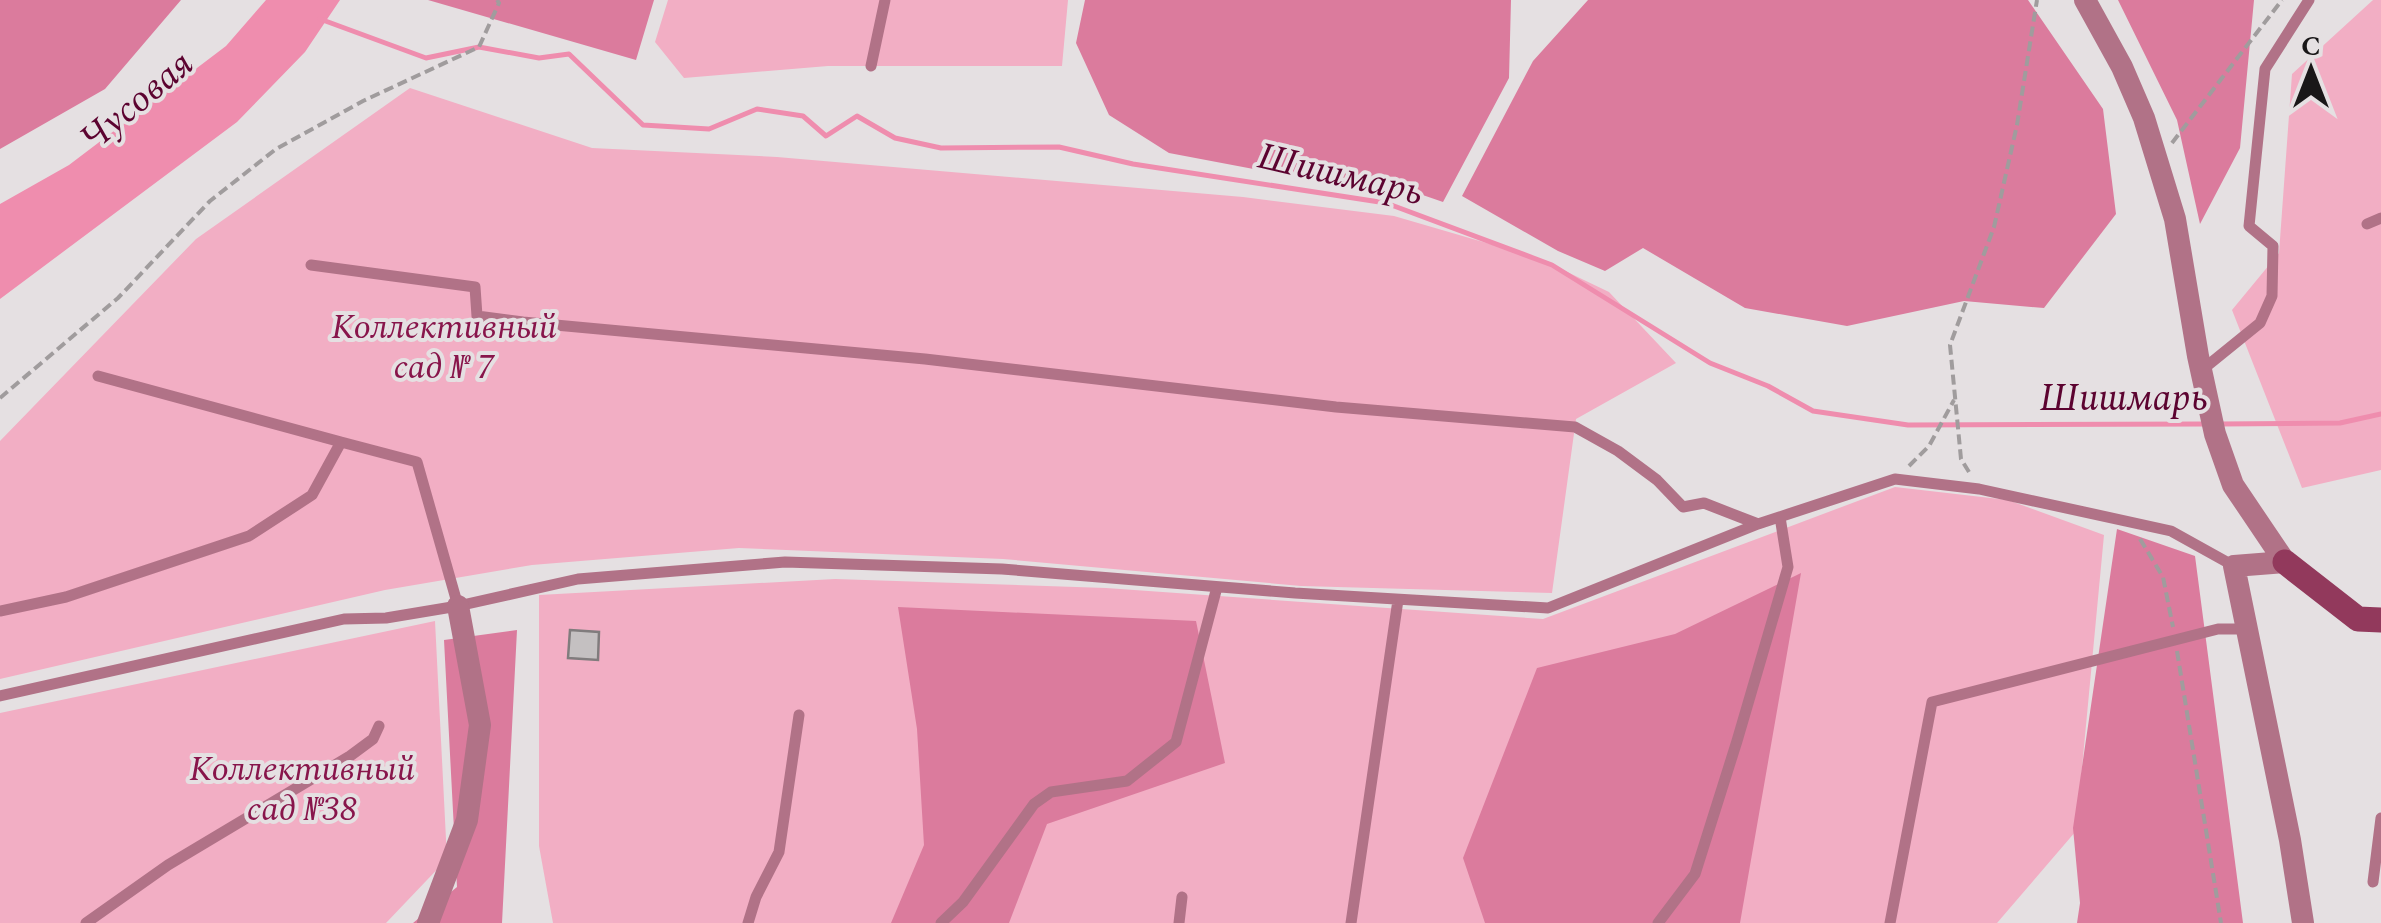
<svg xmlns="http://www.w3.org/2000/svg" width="2381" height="923" font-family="Spectral,serif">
<rect width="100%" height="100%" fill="#e5e0e2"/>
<path fill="#f2aec4" d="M 668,0 L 1068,0 L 1062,66 L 828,66 L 684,78 L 655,42 Z
M 2373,0 L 2381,0 L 2381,470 L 2302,488 L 2232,310 L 2279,253 L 2292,74 Z
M 410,88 L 592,148 L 777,157 L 1243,197 L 1394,216 L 1538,258 L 1609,292 L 1676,363 L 1576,419 L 1552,593 L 1301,586 L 1003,559 L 739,548 L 532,565 L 385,590 L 0,679 L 0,441 L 196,239 Z
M 1895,487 L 2008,500 L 2104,535 L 2076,831 L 1997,923 L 553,923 L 539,846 L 539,595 L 835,579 L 1106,588 L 1543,619 Z
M 435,621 L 447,859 L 386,923 L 0,923 L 0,713 Z"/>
<path fill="#db7b9d" d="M 0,0 L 181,0 L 105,89 L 0,149 Z
M 428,0 L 654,0 L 636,60 Z
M 1085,0 L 1511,0 L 1509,78 L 1443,202 L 1385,182 L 1280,174 L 1169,153 L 1109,115 L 1076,43 Z
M 1588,0 L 2028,0 L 2103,109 L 2116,214 L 2044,308 L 1964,301 L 1847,326 L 1745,308 L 1643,248 L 1605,271 L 1558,251 L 1462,196 L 1533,61 Z
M 2118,0 L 2254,0 L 2240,148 L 2200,224 L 2177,120 Z
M 2117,529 L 2195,556 L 2243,923 L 2077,923 L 2080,903 L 2073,828 Z
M 1801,573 L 1740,923 L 1485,923 L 1463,858 L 1537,668 L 1675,634 Z
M 898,607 L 1196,621 L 1225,763 L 1047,824 L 1009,923 L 891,923 L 924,845 L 917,729 Z
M 517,630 L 502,923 L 413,923 L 457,887 L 444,640 Z"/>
<path fill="#ef8dae" d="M 266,0 L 340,0 L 305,52 L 237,122 L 0,299 L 0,204 L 69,165 L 226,46 Z"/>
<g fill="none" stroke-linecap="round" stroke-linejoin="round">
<path stroke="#ef8dae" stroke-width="5" d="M 320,19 L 426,58 L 479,47 L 539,58 L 569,54 L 643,125 L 709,129 L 757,109 L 803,116 L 826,136 L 857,116 L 895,138 L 941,148 L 1059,147 L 1133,164 L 1386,203 L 1552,265 L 1710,363 L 1768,386 L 1813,411 L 1908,425 L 2204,424
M 2220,424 L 2340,423 L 2381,414"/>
</g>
<path fill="#c4c0c1" stroke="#807c7d" stroke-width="2.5" d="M 570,630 L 599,632 L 598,660 L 568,658 Z"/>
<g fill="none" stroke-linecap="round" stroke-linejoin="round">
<path stroke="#a09c9d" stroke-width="4" stroke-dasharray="10 5" stroke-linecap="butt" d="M 2172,143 L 2282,0
M 0,398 L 118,298 L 210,201 L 276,149 L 363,101 L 479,47 L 499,3 L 497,0
M 1909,466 L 1929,446 L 1954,400
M 1969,472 L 1961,459 L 1950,345 L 1994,227 L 2017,125 L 2037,0
M 2140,539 L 2163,577 L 2173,627
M 2177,651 L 2221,923"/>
<path stroke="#b17287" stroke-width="11" d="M 871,66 L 885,0
M 2367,224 L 2381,218
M 311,265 L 475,287 L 477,316 L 523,322 L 925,359 L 1336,407 L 1575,427 L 1618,451 L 1657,480 L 1683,507 L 1704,503 L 1758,524
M 2202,370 L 2260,323 L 2272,296 L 2273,246 L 2249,226 L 2265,69 L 2309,0
M 98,376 L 341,442
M 0,611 L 66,597 L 249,536 L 312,495 L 341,442 L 417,462 L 458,606
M 0,696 L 344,619 L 386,618 L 458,606 L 578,579 L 785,562 L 1002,569 L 1295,593 L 1548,608 L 1758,524 L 1895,479 L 1979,489 L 2171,531 L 2234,566
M 2373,882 L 2381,818
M 86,923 L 168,865 L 350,756 L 373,739 L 379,726
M 748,923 L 756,897 L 779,852 L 799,715
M 941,923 L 963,902 L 1034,804 L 1051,792 L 1127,781 L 1176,742 L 1217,587
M 1179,923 L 1182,897
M 1351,923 L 1398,600
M 1658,923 L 1695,874 L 1737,741 L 1788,567 L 1780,517
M 1890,923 L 1932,702 L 2218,629 L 2247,629"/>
<path stroke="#b17287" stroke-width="22" d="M 2085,0 L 2122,67 L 2144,118 L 2175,219 L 2198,356 L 2215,434 L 2233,485 L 2285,562 L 2234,566 L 2290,840 L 2303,923
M 428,923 L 467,820 L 480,725 L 458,606"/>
<path stroke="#92395c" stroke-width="25" d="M 2285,562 L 2358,619 L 2381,620"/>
</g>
<g text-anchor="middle" stroke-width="8" stroke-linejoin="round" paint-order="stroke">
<g font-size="35" font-style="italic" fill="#88154b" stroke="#e5e0e2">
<text x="444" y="338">Коллективный<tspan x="444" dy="40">сад № 7</tspan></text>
<text x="302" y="780">Коллективный<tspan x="302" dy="40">сад №38</tspan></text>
</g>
<g font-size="38" font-style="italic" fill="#5c0330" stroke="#e5e0e2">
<text transform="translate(136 100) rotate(-40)" y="13">Чусовая</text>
<text transform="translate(1341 173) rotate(13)" y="13">Шишмарь</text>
<text x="2124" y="410">Шишмарь</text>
</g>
</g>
<g transform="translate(2311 70)" stroke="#e5e0e2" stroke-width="8" paint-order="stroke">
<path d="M0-8L18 38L0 25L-18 38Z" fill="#191718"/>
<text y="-15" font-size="28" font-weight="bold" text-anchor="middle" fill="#191718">С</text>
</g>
</svg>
